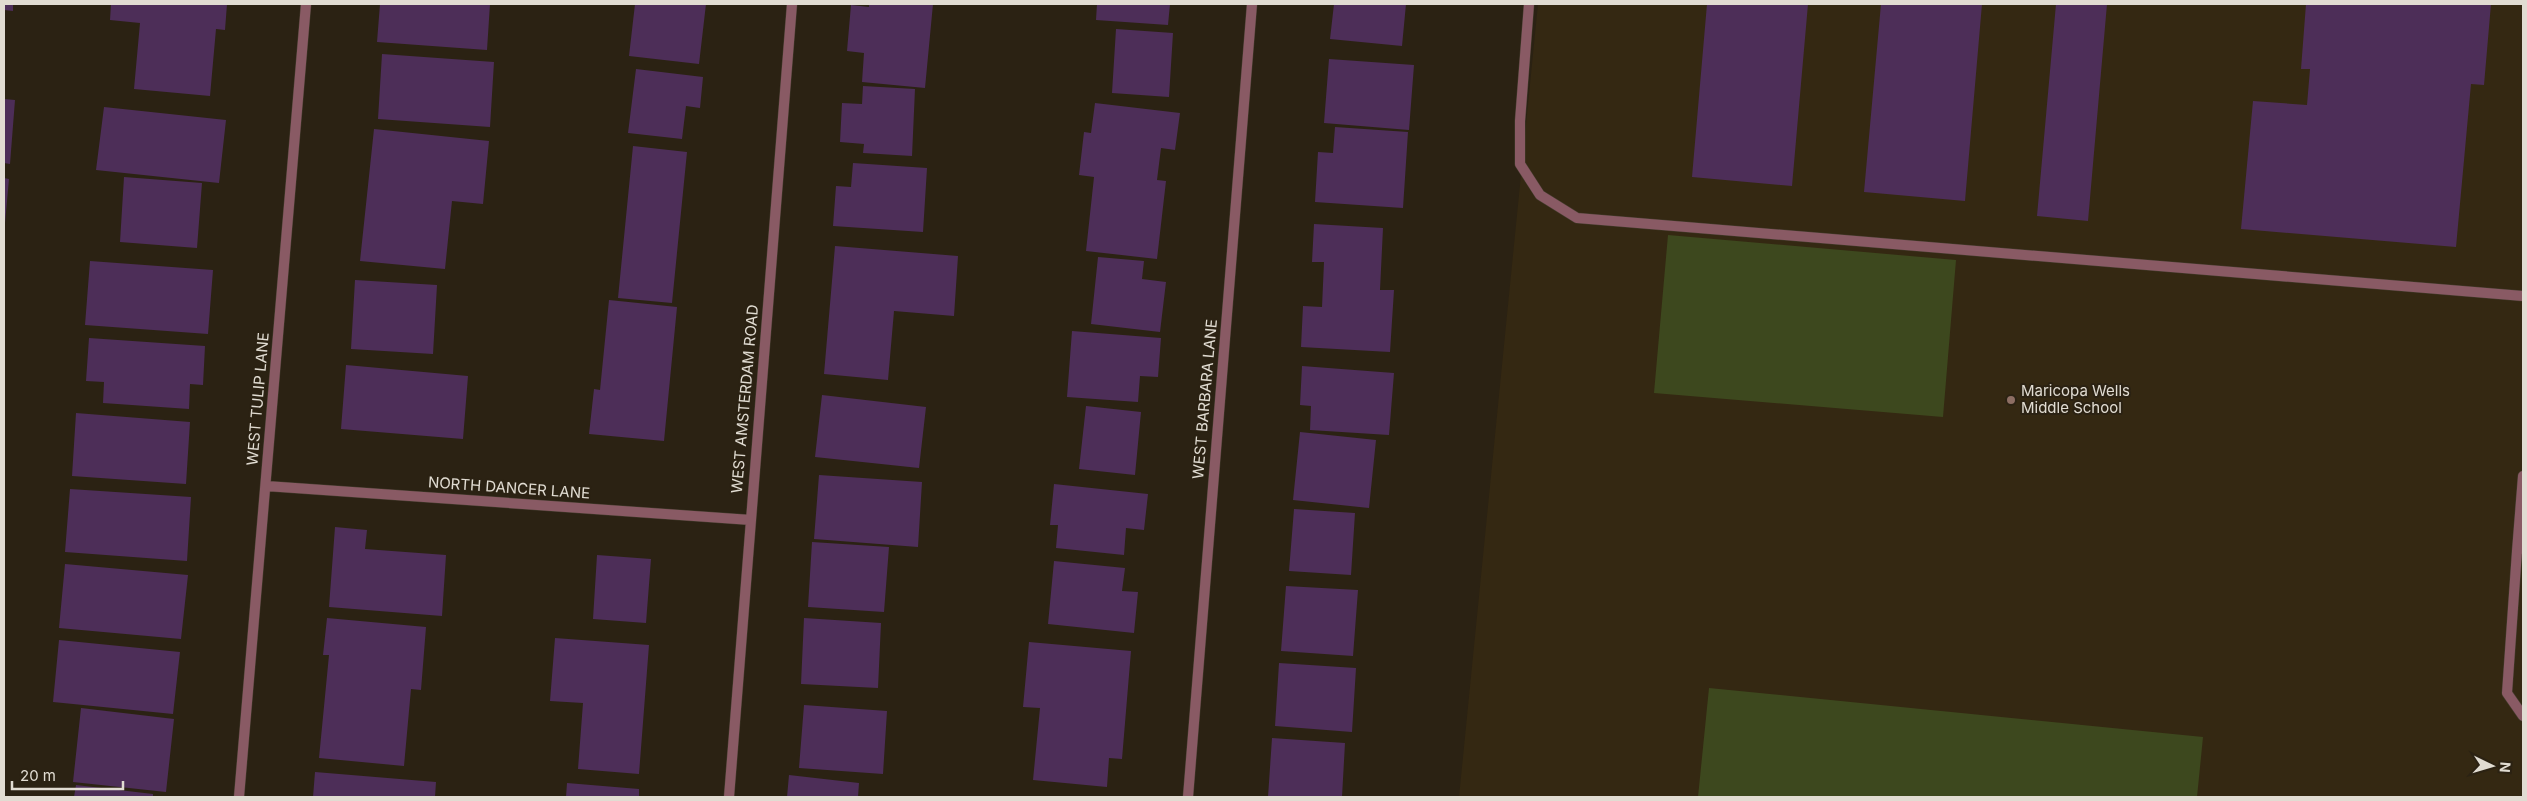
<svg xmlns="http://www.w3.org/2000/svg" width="2527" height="801" font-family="Inter,sans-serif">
<rect width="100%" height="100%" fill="#2b2213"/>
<path fill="#342812" d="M 1538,4 L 2523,4 L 2523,797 L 1459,797 Z"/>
<path fill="#3d481e" d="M 1668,235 L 1956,260 L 1943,417 L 1654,393 Z
M 1709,688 L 2203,737 L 2197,797 L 1698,797 Z"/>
<path fill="#4d2e58" d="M 4,4 L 13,4 L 13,11 L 4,10 Z
M 111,4 L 227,4 L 225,30 L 216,29 L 210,96 L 134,89 L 140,23 L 110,20 Z
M 380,4 L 490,4 L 487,50 L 377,42 Z
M 635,4 L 706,4 L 699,64 L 629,56 Z
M 869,4 L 933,4 L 925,88 L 862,82 L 864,53 L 847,51 L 851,5 L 869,7 Z
M 1097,4 L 1170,4 L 1168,25 L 1096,20 Z
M 1334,4 L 1406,4 L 1402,46 L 1330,39 Z
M 1707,4 L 1808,4 L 1792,186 L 1692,177 Z
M 1881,4 L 1982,4 L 1965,201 L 1864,192 Z
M 2056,4 L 2107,4 L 2088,221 L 2037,216 Z
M 2306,4 L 2491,4 L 2484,85 L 2471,84 L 2456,247 L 2241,229 L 2253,101 L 2307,105 L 2310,69 L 2301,69 Z
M 1116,29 L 1173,33 L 1169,97 L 1112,93 Z
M 382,54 L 494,62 L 490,127 L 378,119 Z
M 1329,59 L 1414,65 L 1409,130 L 1324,123 Z
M 636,69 L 703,77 L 700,108 L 686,106 L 682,139 L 628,133 Z
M 863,86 L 915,89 L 912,156 L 863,153 L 864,144 L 840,142 L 842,103 L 862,104 Z
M 4,99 L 15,100 L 10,164 L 4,163 Z
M 1095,103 L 1180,113 L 1175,150 L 1161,148 L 1157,180 L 1166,181 L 1157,259 L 1086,251 L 1094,177 L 1079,175 L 1084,132 L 1091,133 Z
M 104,107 L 226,120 L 219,183 L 96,170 Z
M 1335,127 L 1408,132 L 1403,208 L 1315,202 L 1318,152 L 1333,153 Z
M 374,129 L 489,141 L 483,204 L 452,201 L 445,269 L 360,261 Z
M 633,146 L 687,152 L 672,303 L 618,298 Z
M 853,163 L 927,168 L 923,232 L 833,226 L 836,186 L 851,187 Z
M 124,177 L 202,183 L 197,248 L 120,242 Z
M 4,178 L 9,179 L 5,223 L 4,223 Z
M 1314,224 L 1383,228 L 1380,290 L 1394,290 L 1390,352 L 1301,347 L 1303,306 L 1322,307 L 1324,262 L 1312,262 Z
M 835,246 L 958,256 L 954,316 L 894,311 L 888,380 L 824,374 Z
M 1098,257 L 1144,261 L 1142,279 L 1166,282 L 1160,332 L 1091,324 Z
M 90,261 L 213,270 L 208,334 L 85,325 Z
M 355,280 L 437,285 L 433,354 L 351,349 Z
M 609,300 L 677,307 L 664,441 L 589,434 L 594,389 L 600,390 Z
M 1072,331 L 1161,338 L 1158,377 L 1140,376 L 1138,402 L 1067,397 Z
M 89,338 L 205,346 L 203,385 L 190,384 L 189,409 L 103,403 L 104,382 L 86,381 Z
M 346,365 L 468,376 L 463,439 L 341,429 Z
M 1302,366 L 1394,373 L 1389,435 L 1310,430 L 1311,406 L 1300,405 Z
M 822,395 L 926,407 L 919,468 L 815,457 Z
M 1086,406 L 1141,412 L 1135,475 L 1079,469 Z
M 76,413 L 190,422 L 186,484 L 72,476 Z
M 1300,432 L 1376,440 L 1369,508 L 1293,500 Z
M 819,475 L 922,482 L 918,547 L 814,539 Z
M 1054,484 L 1148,494 L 1144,530 L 1126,528 L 1124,555 L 1056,548 L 1058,525 L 1050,525 Z
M 70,489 L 191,497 L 187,561 L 65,552 Z
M 1294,509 L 1355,513 L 1351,575 L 1289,571 Z
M 335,527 L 367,530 L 365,549 L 446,555 L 442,616 L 329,607 Z
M 812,542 L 889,547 L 884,612 L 808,607 Z
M 597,555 L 651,559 L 646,623 L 593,619 Z
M 1054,561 L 1125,568 L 1122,591 L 1138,592 L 1134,633 L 1048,624 Z
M 65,564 L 188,575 L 181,639 L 59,628 Z
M 1286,586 L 1358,590 L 1353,656 L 1281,651 Z
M 327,618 L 426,627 L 421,690 L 411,689 L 404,766 L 319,758 L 329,655 L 323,655 Z
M 804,618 L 881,623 L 878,688 L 801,684 Z
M 555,638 L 649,645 L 639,774 L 578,769 L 583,703 L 550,701 Z
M 59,640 L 180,652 L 173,714 L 53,702 Z
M 1029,642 L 1131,651 L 1122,759 L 1109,758 L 1107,787 L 1033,780 L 1040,708 L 1023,707 Z
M 1279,663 L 1356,668 L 1352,732 L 1275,726 Z
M 804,705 L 887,711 L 883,774 L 799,768 Z
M 81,708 L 174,719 L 166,792 L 73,782 Z
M 1272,738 L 1345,743 L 1342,797 L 1268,797 Z
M 315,772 L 436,782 L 435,797 L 313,797 Z
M 789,775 L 859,783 L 858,797 L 787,797 Z
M 567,783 L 639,789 L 639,797 L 566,797 Z
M 76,785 L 153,794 L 153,797 L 74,797 Z"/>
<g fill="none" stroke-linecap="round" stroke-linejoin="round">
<g stroke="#443c2e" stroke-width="11">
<path id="lane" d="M 1529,4 L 1520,121 L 1520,164 L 1540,195 L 1577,218 L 2523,296
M 2523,547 L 2517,551 L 2507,693 L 2523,716
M 2517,551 L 2523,476"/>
</g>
<g stroke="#443c2e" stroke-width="11">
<path id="street" d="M 266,486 L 751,520
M 239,797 L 306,4
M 729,797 L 792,4
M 1188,797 L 1252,4"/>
</g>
<use href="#lane" stroke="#895a64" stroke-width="10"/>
<use href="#street" stroke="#895a64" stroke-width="10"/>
</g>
<circle fill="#8d6e63" stroke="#2b2213" stroke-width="2" cx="2011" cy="400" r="5"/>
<g text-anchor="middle" stroke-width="4" stroke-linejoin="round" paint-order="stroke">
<g font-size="15" fill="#e1dcd2" stroke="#2b2213" text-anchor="start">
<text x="2021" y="396">Maricopa Wells<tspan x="2021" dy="17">Middle School</tspan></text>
</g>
<g font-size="15" fill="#e1dcd2" stroke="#2b2213">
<text transform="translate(258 399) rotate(-85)" y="5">WEST TULIP LANE</text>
<text transform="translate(745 399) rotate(-85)" y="5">WEST AMSTERDAM ROAD</text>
<text transform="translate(1205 399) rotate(-85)" y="5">WEST BARBARA LANE</text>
<text transform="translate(509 488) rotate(4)" y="5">NORTH DANCER LANE</text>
</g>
</g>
<rect width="2527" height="801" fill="none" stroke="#e1dcd2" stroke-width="10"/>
<g transform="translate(2492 766) rotate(95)" stroke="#2b2213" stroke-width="4" paint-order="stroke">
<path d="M0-4L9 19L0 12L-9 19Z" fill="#e1dcd2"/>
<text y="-8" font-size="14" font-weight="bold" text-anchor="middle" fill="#e1dcd2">N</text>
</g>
<path d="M12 781v8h111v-8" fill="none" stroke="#e1dcd2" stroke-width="2.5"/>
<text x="20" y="781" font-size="15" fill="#e1dcd2" stroke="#2b2213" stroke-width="4" paint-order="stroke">20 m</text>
</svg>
